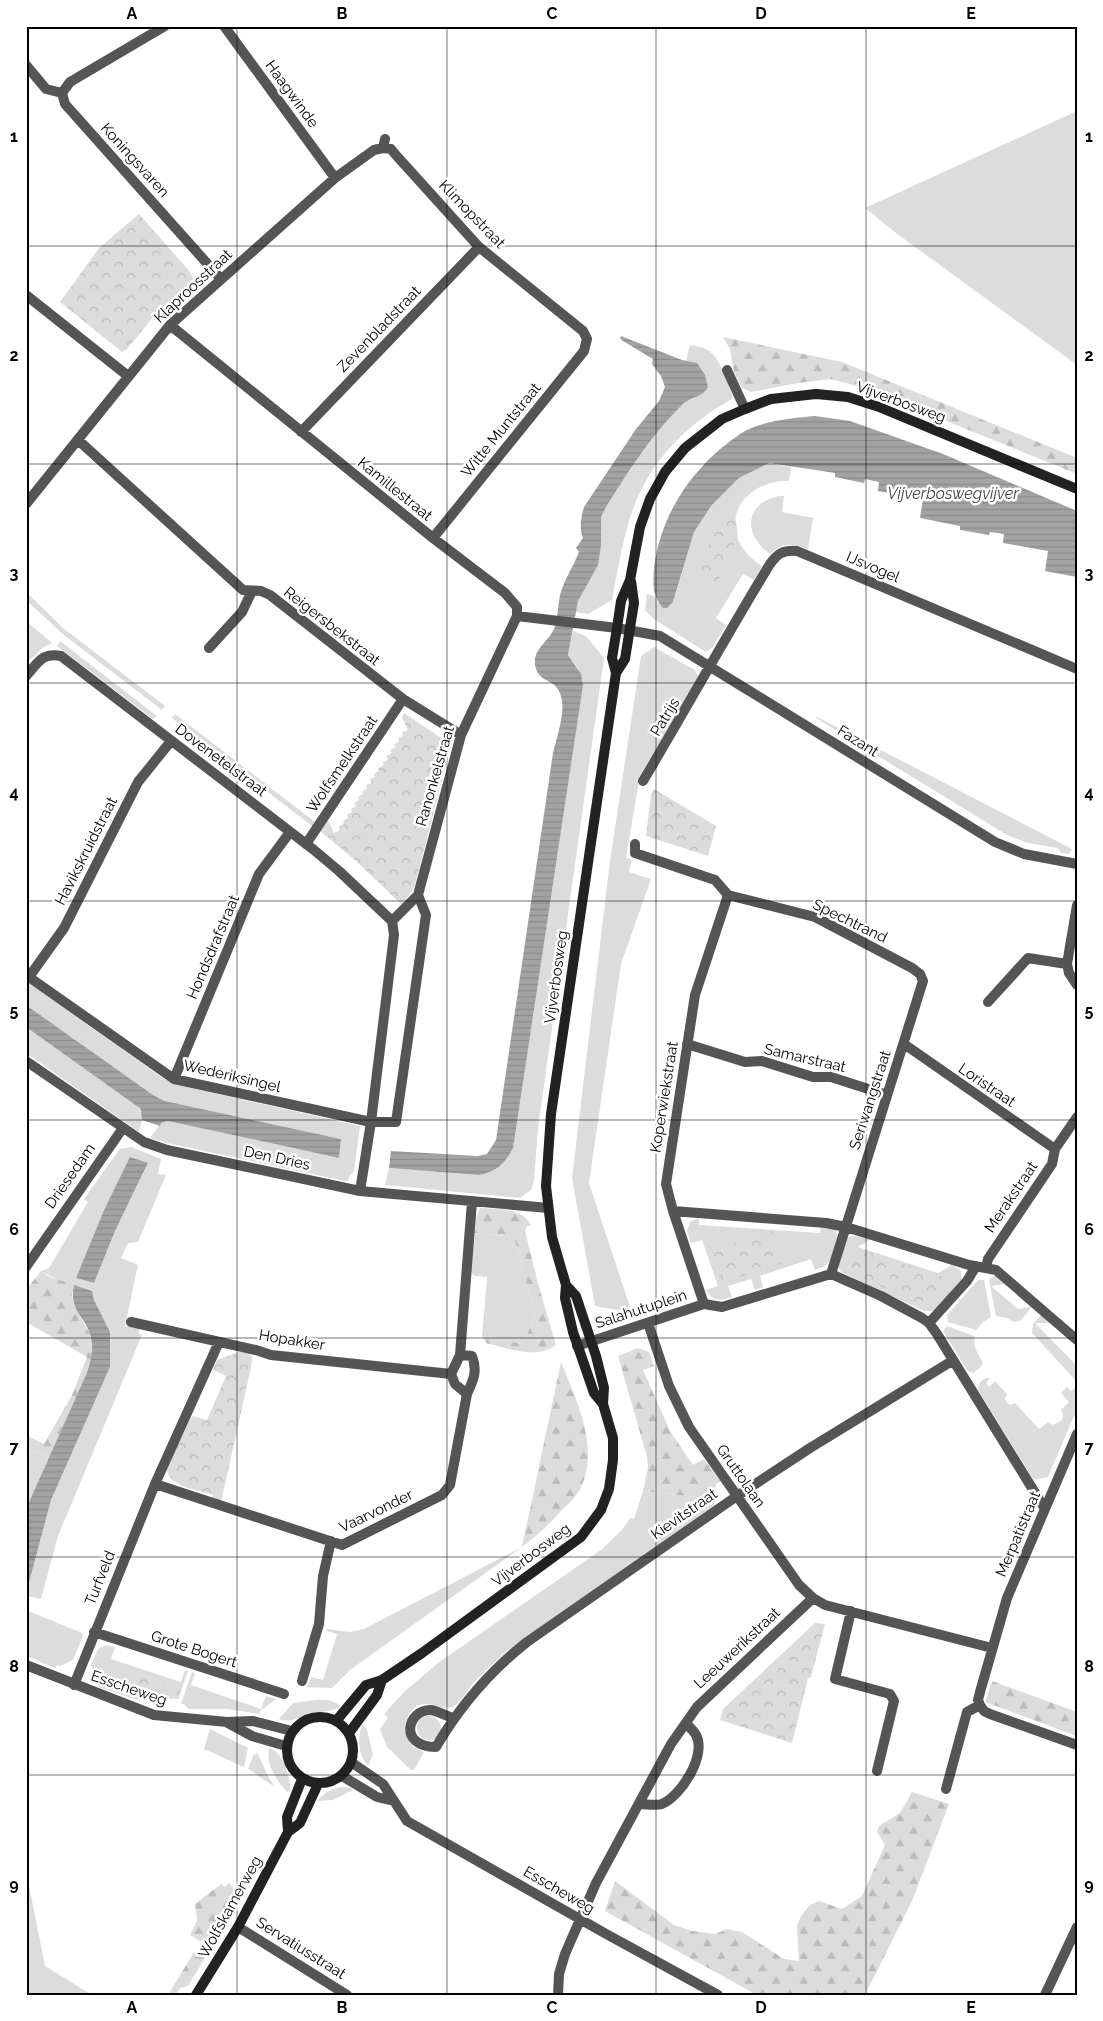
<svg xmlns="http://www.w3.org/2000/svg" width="1103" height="2021" font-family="Raleway,sans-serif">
<defs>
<pattern id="forest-firs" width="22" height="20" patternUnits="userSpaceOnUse" patternTransform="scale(1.25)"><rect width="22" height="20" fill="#dcdcdc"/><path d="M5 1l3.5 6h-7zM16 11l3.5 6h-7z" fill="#bbb"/></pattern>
<pattern id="park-crowns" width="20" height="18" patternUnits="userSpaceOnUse" patternTransform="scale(1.25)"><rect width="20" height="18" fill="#dcdcdc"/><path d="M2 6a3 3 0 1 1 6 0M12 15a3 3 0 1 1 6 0" fill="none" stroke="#bbb"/></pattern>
<pattern id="water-rules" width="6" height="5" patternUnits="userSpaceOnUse" patternTransform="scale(1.25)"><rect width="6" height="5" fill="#a3a3a3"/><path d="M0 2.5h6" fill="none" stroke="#8b8b8b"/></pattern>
</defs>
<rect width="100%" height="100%" fill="#fff"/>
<path fill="#dcdcdc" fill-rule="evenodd" d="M 1077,111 L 1077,365 L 896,233 L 865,208 Z
M 690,345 C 696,346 704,347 709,351 C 721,359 727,382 732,395 L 732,399 C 682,427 643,468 628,525 C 621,549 617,575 612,600 L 588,614 L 576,612 L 578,601 L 584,588 L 601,528 L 601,517 L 606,507 C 629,470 652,434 683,404 C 692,396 702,398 708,387 C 705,373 701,364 686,361 Z
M 768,463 L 791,467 L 789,481 C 760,479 726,503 737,537 C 741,549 751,559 762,566 L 754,580 L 743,574 L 716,618 L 726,625 L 713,647 L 706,652 L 655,620 L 645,610 L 647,594 L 655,596 L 658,603 L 671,605 L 675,597 L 694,532 L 711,506 L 739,478 Z
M 779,496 L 784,496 L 782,512 L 813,518 L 808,550 C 793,543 782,542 770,554 C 743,535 744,503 779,496 Z
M 26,592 L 63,628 L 165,706 L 162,710 L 64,635 L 26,600 Z
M 26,621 L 52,643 L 42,648 L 34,657 L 26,662 Z
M 573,631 L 586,636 L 604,658 L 538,1128 L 534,1181 L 531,1190 L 520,1198 L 385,1185 L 389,1168 L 479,1175 L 495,1170 L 578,668 L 568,655 Z
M 60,641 L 157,716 L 153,719 L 57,646 Z
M 654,647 L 695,670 L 699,679 L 640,775 L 626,858 L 632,860 L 629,872 L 651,879 L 621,964 L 589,1183 L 632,1313 L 595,1306 L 572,1178 L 610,861 L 641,656 Z
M 175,714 L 315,822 L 312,826 L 172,718 Z
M 817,717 L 1072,849 L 1069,854 L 1061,853 L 1058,848 L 1028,843 L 1007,835 L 816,718 Z
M 26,981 L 164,1079 L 177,1085 L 360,1126 L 354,1171 L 349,1177 L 348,1181 L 345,1181 L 167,1143 L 150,1138 L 161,1123 L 168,1121 L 339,1158 L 341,1139 L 165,1101 L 153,1095 L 26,1005 Z
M 26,1027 L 141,1109 L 143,1116 L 139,1132 L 26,1053 Z
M 131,1147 L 161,1159 L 158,1174 L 166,1175 L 138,1242 L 128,1243 L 121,1258 L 138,1265 L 125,1326 L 139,1329 L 139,1334 L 142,1335 L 58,1536 L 41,1599 L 26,1596 L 26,1586 L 51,1500 L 110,1367 L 110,1332 L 94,1300 L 92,1291 L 60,1281 L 41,1271 L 49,1268 L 88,1202 L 84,1199 L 120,1149 ZM 131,1157 L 148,1164 L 115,1231 L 94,1283 L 76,1278 L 104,1210 Z
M 699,1218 L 699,1225 L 820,1233 L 821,1226 L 834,1228 L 838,1237 C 833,1254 834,1265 815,1270 L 811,1259 L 760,1276 L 763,1287 L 755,1290 L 751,1279 L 728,1286 L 732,1297 C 720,1301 713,1302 706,1290 L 718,1286 L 702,1240 L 691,1243 L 687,1231 L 690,1222 Z
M 475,1233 L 514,1237 L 535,1315 L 523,1344 L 482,1336 L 487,1277 L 475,1276 L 471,1273 Z
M 854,1236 L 871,1239 L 858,1247 L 938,1273 L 952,1265 L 961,1271 L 962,1282 L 934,1311 L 924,1311 L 841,1272 L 838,1266 L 846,1238 Z
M 995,1275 L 1005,1284 L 991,1286 L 1018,1309 L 1032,1307 L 1020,1321 L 1014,1322 L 1007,1318 L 996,1316 L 989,1280 Z
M 978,1280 L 984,1280 L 991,1317 L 983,1322 L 976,1330 L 948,1322 L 947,1315 Z
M 1042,1314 L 1049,1323 L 1035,1323 L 1077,1366 L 1077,1382 L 1032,1333 L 1033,1324 Z
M 947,1326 L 974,1336 L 975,1348 L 983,1363 L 981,1367 L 973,1373 L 967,1370 L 943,1331 Z
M 986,1378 L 990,1378 L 986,1383 L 989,1387 L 995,1381 L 1007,1394 L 1005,1399 L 1007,1403 L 1011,1405 L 1015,1403 L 1039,1429 L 1048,1422 L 1053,1425 L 1062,1420 L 1063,1415 L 1061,1410 L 1069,1402 L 1061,1393 L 1067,1387 L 1071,1391 L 1077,1386 L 1077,1409 L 1048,1477 L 1034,1480 L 978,1390 L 980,1382 Z
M 26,1448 L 49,1457 L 29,1502 L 26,1513 Z
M 643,1491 L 714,1499 L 713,1502 L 715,1505 L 508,1650 C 496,1661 484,1671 474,1682 C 468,1689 462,1701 454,1706 C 440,1714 420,1690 407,1718 C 404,1724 404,1731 407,1737 C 410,1745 416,1749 424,1752 L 414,1770 L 411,1770 L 387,1747 L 380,1729 L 388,1718 L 384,1714 L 404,1692 L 438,1663 L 601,1550 L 622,1530 L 630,1518 L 634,1519 Z
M 522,1547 L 350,1670 L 332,1688 L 307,1687 L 311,1677 L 323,1680 L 337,1634 L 327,1631 L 327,1629 L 350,1632 L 364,1629 Z
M 26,1610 L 82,1633 L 83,1636 L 73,1660 L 60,1666 L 57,1665 L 55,1668 L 26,1656 Z
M 106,1645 L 115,1647 L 111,1659 L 181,1682 L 185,1670 L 188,1671 L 182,1688 L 134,1673 L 159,1696 L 179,1697 L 178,1699 L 164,1698 L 163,1701 L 146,1697 L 137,1700 L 99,1687 L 100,1683 L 96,1681 L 91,1665 L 98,1649 Z
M 192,1672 L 195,1674 L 191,1685 L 261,1709 L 266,1696 L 276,1699 L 275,1700 L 260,1711 L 259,1714 L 228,1709 L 189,1709 L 184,1704 L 181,1704 Z
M 316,1700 L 329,1700 L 340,1705 L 340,1707 C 330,1712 322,1711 311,1713 C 301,1716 290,1724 279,1719 L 293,1703 Z
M417 1728a12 12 0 1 1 24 0a12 12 0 1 1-24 0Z
M 362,1724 L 367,1730 L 373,1754 L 368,1766 C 358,1753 357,1740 362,1724 Z
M 210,1729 L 248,1748 L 244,1767 L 204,1749 Z
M 269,1748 C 283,1751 291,1778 290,1791 L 287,1792 C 277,1781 265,1764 269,1748 Z
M 257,1752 L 268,1776 L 275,1787 L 248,1769 L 254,1754 L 256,1755 Z
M 346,1787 L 353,1789 L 353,1790 L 333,1800 L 317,1801 C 326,1792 332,1787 346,1787 Z
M 26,1870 L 45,1966 L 92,1995 L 26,1995 Z"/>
<path fill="url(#forest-firs)" d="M 723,337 L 842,362 L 1077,458 L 1077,474 L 870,390 L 831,379 L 798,383 L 751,392 L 742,388 L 734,372 L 730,349 Z
M 480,1208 C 499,1210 523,1207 531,1226 L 527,1226 L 525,1231 L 539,1287 L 556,1345 C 535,1360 508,1348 486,1343 L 482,1336 L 523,1344 L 535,1315 L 514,1237 L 475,1233 L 476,1219 Z
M 41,1271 L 50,1277 L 74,1285 L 72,1295 L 74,1306 L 90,1334 L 92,1358 L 85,1377 L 49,1457 L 26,1448 L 26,1435 L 44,1444 L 72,1395 L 87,1357 L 26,1322 L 26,1290 Z
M 638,1348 L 649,1352 L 654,1366 L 643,1370 L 670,1431 L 693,1465 L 704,1459 L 720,1481 L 716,1484 L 714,1499 L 643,1491 L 648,1467 L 647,1457 L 618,1356 Z
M 561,1362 C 576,1399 600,1448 581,1487 C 577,1497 566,1506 559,1513 C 547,1526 536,1537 522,1547 Z
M 992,1681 L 1077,1712 L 1077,1736 L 985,1702 Z
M 912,1792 L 949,1804 L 912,1901 L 865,1995 L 757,1995 L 605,1911 L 615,1881 L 674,1925 L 692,1931 L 715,1934 L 727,1929 L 742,1932 L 784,1959 L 799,1961 L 797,1926 L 801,1916 L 810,1905 L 819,1901 L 842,1909 L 862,1896 L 885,1845 L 877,1832 L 879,1826 L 900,1813 Z
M 229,1883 L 237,1893 L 240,1894 L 223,1929 L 212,1948 L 190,1935 L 197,1921 L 195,1904 L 221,1884 L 224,1887 Z
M 194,1952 L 205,1958 L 188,1986 L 180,1988 L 176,1995 L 168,1995 Z"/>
<path fill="url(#park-crowns)" d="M 139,214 L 191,273 L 193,279 L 155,315 L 126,350 L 122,352 L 60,302 L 99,248 Z
M 730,516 L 736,519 L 738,540 L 725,556 L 718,583 L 698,579 C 704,557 711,530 730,516 Z
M 404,713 L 450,744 L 450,748 L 415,885 L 410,894 L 401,904 L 356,861 L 320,831 L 328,820 L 334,833 L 340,830 L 339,827 L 344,824 L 343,821 L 348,818 L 347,815 L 352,812 L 351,809 L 356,806 L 354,803 L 359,800 L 358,797 L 363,794 L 362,791 L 367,789 L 366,785 L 372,783 L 370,779 L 375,777 L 374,774 L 379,771 L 378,768 L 384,765 L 383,762 L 388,760 L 386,756 L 392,753 L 390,750 L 396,747 L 394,744 L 399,742 L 398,738 L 403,736 L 402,732 L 408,730 L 402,717 Z
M 654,789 L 716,826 L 708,856 L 646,836 L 651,795 Z
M 772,1231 L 783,1263 L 722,1283 L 711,1251 Z
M 856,1249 L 944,1277 L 940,1295 L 926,1308 L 848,1271 Z
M 242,1351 L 250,1353 L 252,1358 L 252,1363 L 221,1502 L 212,1499 L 213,1495 C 199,1490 168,1487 167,1469 L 190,1419 L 193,1416 L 207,1420 L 226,1376 L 213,1370 L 217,1360 Z
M 815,1623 L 825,1624 L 811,1677 L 808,1678 L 792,1743 L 720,1720 L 723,1709 Z
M 134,1673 L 182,1688 L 179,1697 L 159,1696 L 131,1685 Z"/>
<path fill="url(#water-rules)" d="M 621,336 L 682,360 L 697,363 L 705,375 L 708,387 C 702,398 692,396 683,404 C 652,434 629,470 606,507 L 601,517 L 601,545 L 598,565 L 578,601 L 568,655 L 581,674 L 583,685 L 513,1148 C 505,1163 497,1172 479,1175 L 389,1168 L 391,1151 L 478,1156 L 487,1154 L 496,1140 L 553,753 C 557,735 572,698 553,684 C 545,679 537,677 535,665 C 533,649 548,642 554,629 C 558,619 558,605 560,595 C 564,580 573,567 579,552 L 576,548 L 583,538 C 579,528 581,517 584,507 L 636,429 L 659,401 L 665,387 L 661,376 L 652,364 L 653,359 L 623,341 L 620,338 Z
M 815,416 L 850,421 L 943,454 L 1077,511 L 1077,577 L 1045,571 L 1048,551 L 1003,543 L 1004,534 L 990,532 L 989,535 L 960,530 L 960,526 L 920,518 L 923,499 L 878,491 L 879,482 L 865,479 L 864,483 L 835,477 L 835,473 L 769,463 L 739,478 L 711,506 L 694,532 L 673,602 L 667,608 L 663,608 C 652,596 653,584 654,568 C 661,512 694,465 740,434 C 759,421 793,418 815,416 Z
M 26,1005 L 153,1095 L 165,1101 L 341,1139 L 339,1158 L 168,1121 L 161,1123 L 160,1126 L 142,1120 L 141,1109 L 26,1027 Z
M 130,1157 L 148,1163 L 115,1231 L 94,1283 L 76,1278 L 104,1210 Z
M 74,1285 L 92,1291 L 94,1300 L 110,1332 L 110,1367 L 51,1500 L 29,1582 L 26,1581 L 26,1513 L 29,1502 L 85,1377 C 91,1364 94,1348 90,1334 C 83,1313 69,1312 74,1285 Z"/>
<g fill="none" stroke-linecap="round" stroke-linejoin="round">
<path stroke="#555" stroke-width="10" d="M 224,26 L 335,178
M 26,65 L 46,89 L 62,93
M 62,93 L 65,104 L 221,279
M 62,93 L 70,82 L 165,26
M 383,148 L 391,149 L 395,154 L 479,247 L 583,331 L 587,339 L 584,351 L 433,538
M 26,295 L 128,376
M 170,325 L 433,538 L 505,593 L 517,607 L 517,616 L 617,628 L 660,636 L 995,842 L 1024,854 L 1077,864
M 727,370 L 745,409
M 301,432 L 479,247
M 78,440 L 243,590 L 261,591 L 270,595 L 403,699 L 461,735
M 26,504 L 170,325 L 335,178 L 374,150 L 383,148 L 385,139
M 209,648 L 242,612 L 252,591
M 26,676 C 38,663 42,652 61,656 L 314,850 L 339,871 L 392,921
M 643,781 C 686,709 726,636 770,564 C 778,553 783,550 797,551 L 1077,669
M 306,844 L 403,699
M 635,844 L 635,853 L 715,880 L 728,895
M 728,895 L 815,917 L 912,968 L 920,974 L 923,981 L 831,1274
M 1077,905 L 1067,964 L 1069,973 L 1077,985
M 26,975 L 174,1079 L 371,1122 L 396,1122 L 426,915 L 418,895
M 29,977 L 64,928 L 138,782 L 171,741
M 988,1002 L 1028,958 L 1067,964
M 687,1044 L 745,1062 L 762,1061 L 813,1077 L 831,1077 L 887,1095
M 904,1044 L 1055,1149
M 26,1061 L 144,1142 L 167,1150 L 360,1191 L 548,1208
M 174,1079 L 259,874 L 290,832
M 360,1191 L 371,1122 L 394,935 L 392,921 L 418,895 L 461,735 L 517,616
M 673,1211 L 826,1223 L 846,1227 L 969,1265 L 996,1270 L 1077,1340
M 26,1267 L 123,1128
M 986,1268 L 988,1259 L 1052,1164 L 1055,1149 L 1077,1117
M 704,1304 L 673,1211 L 666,1184 L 695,995 L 728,895
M 131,1322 L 256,1350 L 271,1355 L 451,1374
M 648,1323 L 669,1386 L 689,1427 L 799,1585 L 813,1598 L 825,1605 L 992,1648
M 929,1323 L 967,1281 L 976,1266
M 577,1346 L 704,1304 L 722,1307 L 831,1274 L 881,1296 L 922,1318 L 929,1323 L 937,1334 L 1045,1509
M 460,1355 L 472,1356 C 478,1371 473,1381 467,1394
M 155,1484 L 342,1545 L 442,1495 L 450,1485 L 467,1394 L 455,1384 L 451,1374 L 460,1355 L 472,1202
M 851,1611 L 835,1679 L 890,1694 L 894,1701 L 877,1771
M 94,1632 L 284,1694
M 302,1681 L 319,1624 L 323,1576 L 331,1541
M 74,1685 L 155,1484 L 219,1342
M 980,1705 L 984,1711 L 990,1714 L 1077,1745
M 453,1718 C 446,1716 438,1711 431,1710 C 408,1709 397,1746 436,1747 C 460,1706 489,1672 527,1642 L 737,1496 L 810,1448 L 952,1361
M 351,1762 L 383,1784 L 407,1821 L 608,1935 L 718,1995
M 342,1776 L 377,1797 L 394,1801
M 946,1789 L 967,1712 L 980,1705 L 978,1700 L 980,1692 L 1007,1598 L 1077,1434
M 639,1804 C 646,1804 656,1806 662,1804 C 681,1796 707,1755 696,1735 C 694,1731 689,1727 686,1723
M 238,1927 L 347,1995
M 558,1995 L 559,1974 L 565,1954 L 596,1883 L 671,1744 L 697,1707 L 813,1598
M 1045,1995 L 1077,1927"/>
<path stroke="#555" stroke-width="10" d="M 26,1665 L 154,1715 L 227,1722 L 253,1721 L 292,1731
M 228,1723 L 252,1736 L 286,1746"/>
<path stroke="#222" stroke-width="10" d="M 616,673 L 625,659 L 634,603 L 631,581
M 603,1404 L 594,1393 L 573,1332 L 565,1298 L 566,1285 L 552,1237 L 546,1186 L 551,1114 L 616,673 L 612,658 L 617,628 L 621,601 L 630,580 L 640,527 L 650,499 L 665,472 L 685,448 L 722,419 L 745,409 L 771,399 L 816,394 L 848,397 L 879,407 L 1077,489
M287 1750a33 33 0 1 1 66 0a33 33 0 1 1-66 0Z
M 336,1721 L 366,1685 L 382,1680 L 422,1653 L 581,1537 L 601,1510 L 609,1489 L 613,1460 L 613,1438 L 603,1404 L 604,1388 L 596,1356 L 576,1296 L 566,1285
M 349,1733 L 377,1695 L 382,1680
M 288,1832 L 287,1817 L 302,1779
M 196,1995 L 238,1927 L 288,1832 L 300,1823 L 318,1784"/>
</g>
<path fill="none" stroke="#000" stroke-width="1" stroke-opacity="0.55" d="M 237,26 L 237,1995M 447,26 L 447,1995M 656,26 L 656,1995M 866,26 L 866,1995M 26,246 L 1077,246M 26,464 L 1077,464M 26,683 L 1077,683M 26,901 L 1077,901M 26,1120 L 1077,1120M 26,1338 L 1077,1338M 26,1557 L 1077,1557M 26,1775 L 1077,1775"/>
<g text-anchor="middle" stroke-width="5" stroke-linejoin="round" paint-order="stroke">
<g font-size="15" fill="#000" stroke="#fff">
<text transform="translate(292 94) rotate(54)" y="5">Haagwinde</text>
<text transform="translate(135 160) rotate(48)" y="5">Koningsvaren</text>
<text transform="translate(472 214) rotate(46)" y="5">Klimopstraat</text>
<text transform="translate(193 286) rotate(-43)" y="5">Klaproosstraat</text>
<text transform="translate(379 329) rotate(-46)" y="5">Zevenbladstraat</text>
<text transform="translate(901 402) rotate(20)" y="5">Vijverbosweg</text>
<text transform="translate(501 430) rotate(-51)" y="5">Witte Muntstraat</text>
<text transform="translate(395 489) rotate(39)" y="5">Kamillestraat</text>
<text transform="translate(873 567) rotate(23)" y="5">IJsvogel</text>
<text transform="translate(332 626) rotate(38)" y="5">Reigersbekstraat</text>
<text transform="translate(665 717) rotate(-59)" y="5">Patrijs</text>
<text transform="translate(858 741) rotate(32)" y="5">Fazant</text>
<text transform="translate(221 760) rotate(37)" y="5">Dovenetelstraat</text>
<text transform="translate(342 764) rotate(-56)" y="5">Wolfsmelkstraat</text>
<text transform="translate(435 776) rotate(-74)" y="5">Ranonkelstraat</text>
<text transform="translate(86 851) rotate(-63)" y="5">Havikskruidstraat</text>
<text transform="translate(850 921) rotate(26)" y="5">Spechtrand</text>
<text transform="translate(213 947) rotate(-67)" y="5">Hondsdrafstraat</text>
<text transform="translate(556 977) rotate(-82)" y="5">Vijverbosweg</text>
<text transform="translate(805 1058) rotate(13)" y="5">Samarstraat</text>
<text transform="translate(232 1076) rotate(13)" y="5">Wederiksingel</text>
<text transform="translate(987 1085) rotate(34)" y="5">Loristraat</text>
<text transform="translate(664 1097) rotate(-81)" y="5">Koperwiekstraat</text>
<text transform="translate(870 1100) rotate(-72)" y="5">Seriwangstraat</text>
<text transform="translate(277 1158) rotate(12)" y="5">Den Dries</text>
<text transform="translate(70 1176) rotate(-55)" y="5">Driesedam</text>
<text transform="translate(1011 1197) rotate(-56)" y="5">Merakstraat</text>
<text transform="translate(641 1309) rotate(-18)" y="5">Salahutuplein</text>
<text transform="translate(292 1340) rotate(9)" y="5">Hopakker</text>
<text transform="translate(741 1476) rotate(55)" y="5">Gruttolaan</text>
<text transform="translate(376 1511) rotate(-26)" y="5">Vaarvonder</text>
<text transform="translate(684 1514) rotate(-35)" y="5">Kievitstraat</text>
<text transform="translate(1018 1534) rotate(-67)" y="5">Merpatistraat</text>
<text transform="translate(531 1555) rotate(-37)" y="5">Vijverbosweg</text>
<text transform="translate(100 1578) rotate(-68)" y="5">Turfveld</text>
<text transform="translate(737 1648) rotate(-43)" y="5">Leeuwerikstraat</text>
<text transform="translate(194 1649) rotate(18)" y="5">Grote Bogert</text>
<text transform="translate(129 1688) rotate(19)" y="5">Esscheweg</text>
<text transform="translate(559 1890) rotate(30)" y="5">Esscheweg</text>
<text transform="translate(230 1907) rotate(-61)" y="5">Wolfskamerweg</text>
<text transform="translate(301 1948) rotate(32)" y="5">Servatiusstraat</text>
</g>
<g font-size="16" font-style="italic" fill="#444" stroke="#fff">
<text x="953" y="499">Vijverboswegvijver</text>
</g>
</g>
<rect width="1103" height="2021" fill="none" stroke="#ffffff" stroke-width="55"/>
<rect x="28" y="28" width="1048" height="1966" fill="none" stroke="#000" stroke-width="2"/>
<g font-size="16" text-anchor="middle" font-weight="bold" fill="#000">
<text x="132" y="19">A</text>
<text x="342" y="19">B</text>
<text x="552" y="19">C</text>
<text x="761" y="19">D</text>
<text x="971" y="19">E</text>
<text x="14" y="142">1</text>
<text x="1089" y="142">1</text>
<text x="14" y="361">2</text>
<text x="1089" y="361">2</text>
<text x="14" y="579">3</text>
<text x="1089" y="579">3</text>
<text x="14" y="798">4</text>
<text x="1089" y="798">4</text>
<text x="14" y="1016">5</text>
<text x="1089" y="1016">5</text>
<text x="14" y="1235">6</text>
<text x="1089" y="1235">6</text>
<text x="14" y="1453">7</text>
<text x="1089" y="1453">7</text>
<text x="14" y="1672">8</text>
<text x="1089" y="1672">8</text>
<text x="14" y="1890">9</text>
<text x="1089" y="1890">9</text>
<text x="132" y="2013">A</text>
<text x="342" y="2013">B</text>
<text x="552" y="2013">C</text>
<text x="761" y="2013">D</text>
<text x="971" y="2013">E</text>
</g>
</svg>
